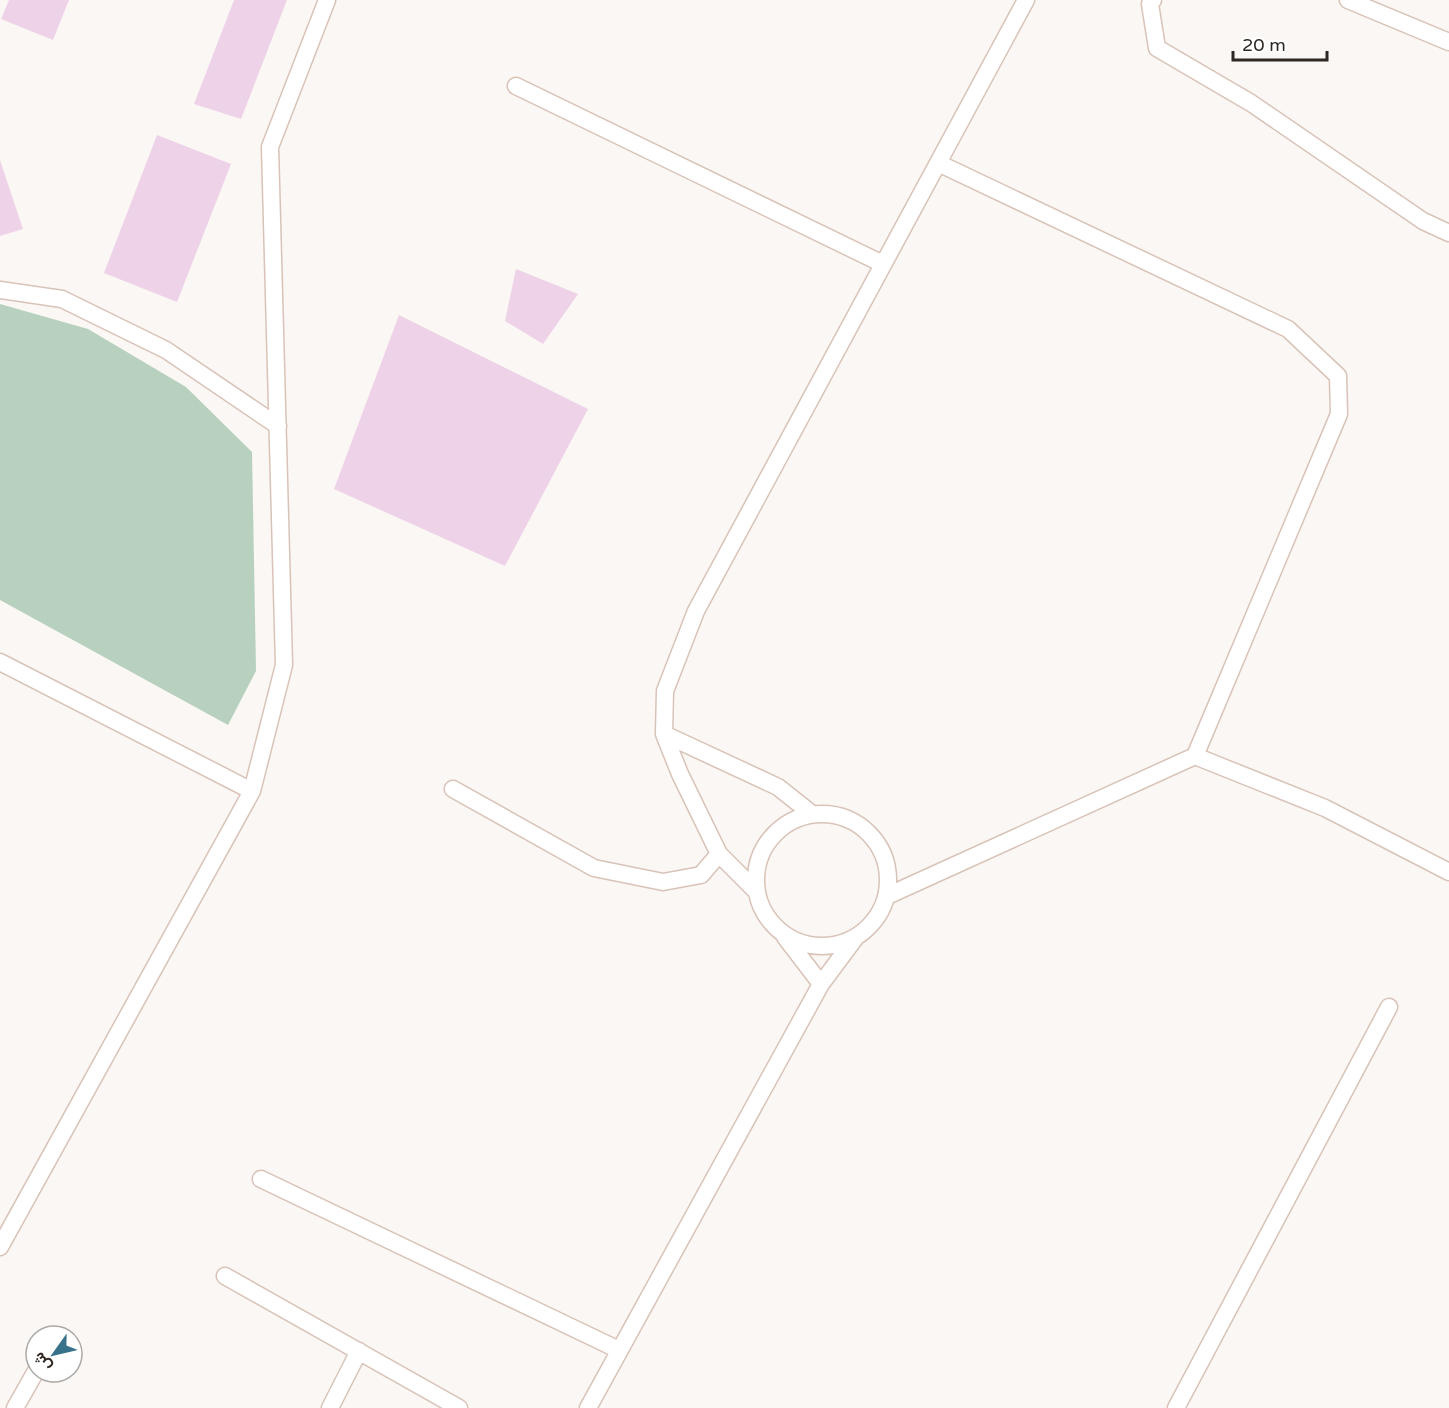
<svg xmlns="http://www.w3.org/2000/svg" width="1449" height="1408" font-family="'Varela Round',Vazirmatn,sans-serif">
<rect width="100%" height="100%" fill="#fbf7f4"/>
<path fill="#b7d1be" d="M 0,304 L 88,329 L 186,387 L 252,452 L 256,671 L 228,725 L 0,600 Z"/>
<path fill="#eed3e8" d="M 9,0 L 69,0 L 53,40 L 1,19 Z
M 234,0 L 287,0 L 241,119 L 194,104 Z
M 157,135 L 231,164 L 177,302 L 104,273 Z
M 0,160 L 23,229 L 0,236 Z
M 516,269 L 578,294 L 543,344 L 505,321 Z
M 399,315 L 588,409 L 505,566 L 334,489 Z"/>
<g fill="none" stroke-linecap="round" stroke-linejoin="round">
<g stroke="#d9c3b8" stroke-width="19">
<path id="service" d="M 1153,0 L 1150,4 L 1157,48 L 1251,103 L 1423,221 L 1449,233
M 1348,0 L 1449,42
M 516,86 L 883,264
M 0,290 L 62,299 L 166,350 L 278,426
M 0,662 L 252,791
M 664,734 L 778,787 L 812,814
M 1195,756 L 1325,808 L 1449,872
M 453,789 L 594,868 L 663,882 L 701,875 L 719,854
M756 880a66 66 0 1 1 132 0a66 66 0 1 1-132 0Z
M 755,890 L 719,854 L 680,774 L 664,734 L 665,691 L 696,611 L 1026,0
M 887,896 L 1195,756 L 1339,414 L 1338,376 L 1288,329 L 938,163
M 785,937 L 821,984
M 261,1179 L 619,1350
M 0,1247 L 252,791 L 284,665 L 270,147 L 327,0
M 225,1276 L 459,1408
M 15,1408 L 36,1371
M 330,1408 L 359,1351
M 588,1408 L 821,984 L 856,937
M 1176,1408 L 1389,1007"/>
</g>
<use href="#service" stroke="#fff" stroke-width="16"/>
</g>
<g transform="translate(54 1354) rotate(236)"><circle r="28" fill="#ffffff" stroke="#aca9a7" stroke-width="1.5"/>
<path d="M0-4.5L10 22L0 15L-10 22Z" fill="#37718a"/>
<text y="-9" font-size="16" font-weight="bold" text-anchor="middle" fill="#2f2722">ش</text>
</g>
<path d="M1233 51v9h94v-9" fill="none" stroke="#2f2722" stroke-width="3"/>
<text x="1242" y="51" font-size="18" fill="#2f2722" stroke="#ffffff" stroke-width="4.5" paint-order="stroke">20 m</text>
</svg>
